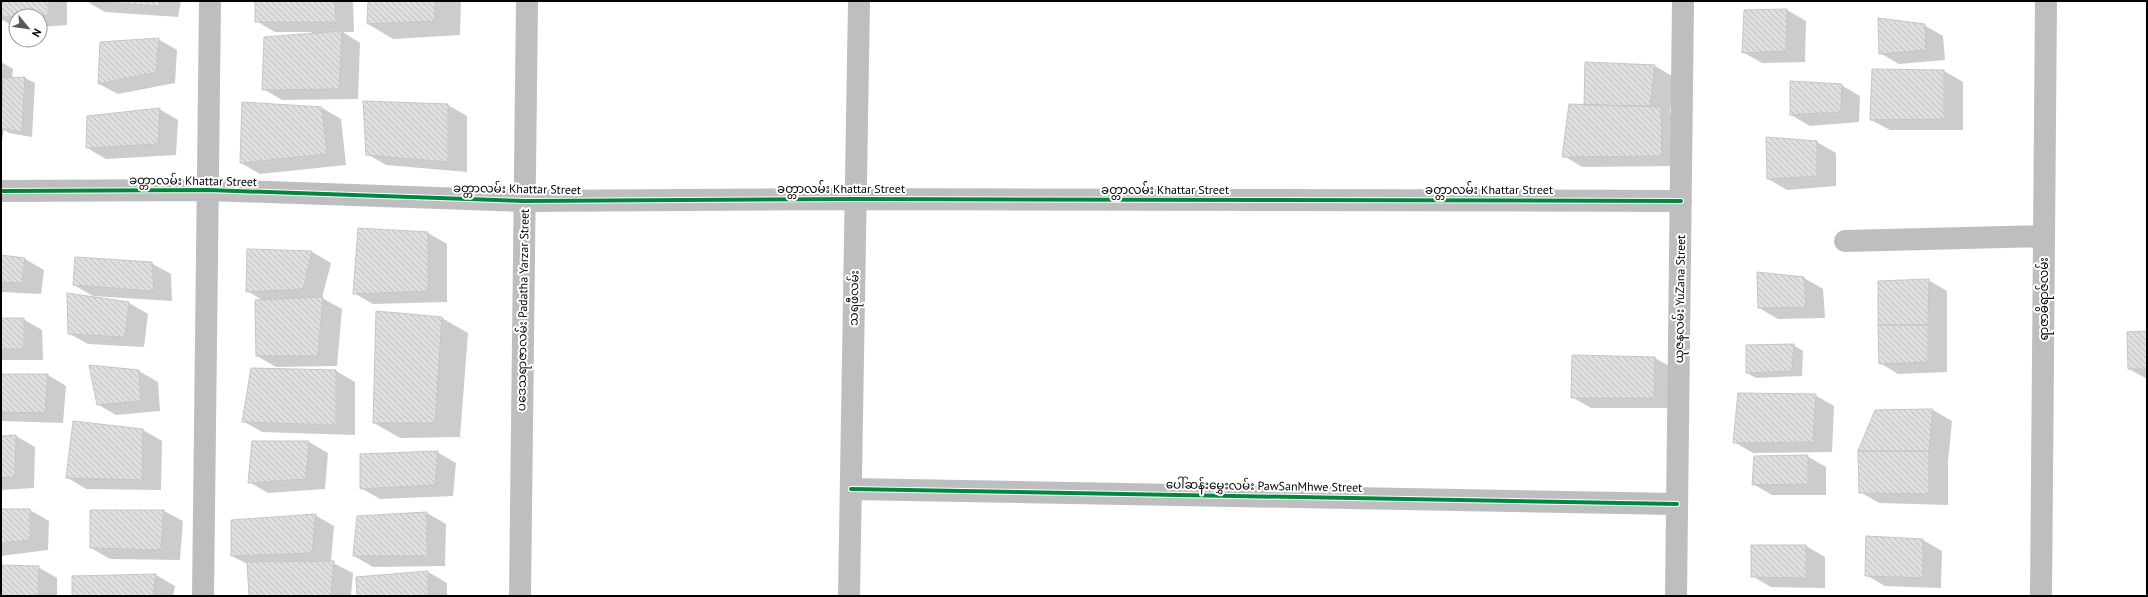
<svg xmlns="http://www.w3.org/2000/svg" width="2148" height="597" font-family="'PT Sans','Noto Sans Myanmar',sans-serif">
<defs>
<pattern id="building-back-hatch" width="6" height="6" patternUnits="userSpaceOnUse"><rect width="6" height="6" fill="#dfdfdf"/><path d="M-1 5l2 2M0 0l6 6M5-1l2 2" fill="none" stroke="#bebebe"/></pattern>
</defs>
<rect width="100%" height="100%" fill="#fff"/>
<path fill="#0003" d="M 1,1 L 67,1 L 67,25 L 40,27 L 40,16 L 16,16 L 16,28 L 1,19 Z
M 86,1 L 181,1 L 178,17 L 105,12 Z
M 256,1 L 353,1 L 354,32 L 343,32 L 360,43 L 358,99 L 282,100 L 263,89 L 312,32 L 275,32 L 256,21 Z
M 369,1 L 461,1 L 460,35 L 393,39 L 368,24 Z
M 1787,10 L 1806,21 L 1805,62 L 1762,63 L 1743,52 Z
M 1924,25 L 1943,36 L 1945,60 L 1899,64 L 1880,53 Z
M 158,39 L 177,50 L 175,83 L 118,94 L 99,84 Z
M 1,62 L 13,69 L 12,79 L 25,78 L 35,83 L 32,137 L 9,133 L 4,130 L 1,147 Z
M 1655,66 L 1674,77 L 1670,113 L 1680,118 L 1680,166 L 1582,167 L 1564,156 L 1585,106 Z
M 1944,71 L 1963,82 L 1963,130 L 1890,130 L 1871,120 Z
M 1841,85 L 1860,96 L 1859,122 L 1810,126 L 1791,115 Z
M 448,105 L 467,116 L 467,172 L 386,165 L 367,154 Z
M 322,108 L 341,119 L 346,165 L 260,174 L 241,163 Z
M 159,109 L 178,120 L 176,155 L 106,159 L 87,148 Z
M 1767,138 L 1817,142 L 1836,153 L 1836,186 L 1787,190 L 1768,179 Z
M 359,229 L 428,233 L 447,244 L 447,302 L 373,304 L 354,293 Z
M 312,252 L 331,263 L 322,298 L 342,309 L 337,366 L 276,367 L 257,356 L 264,301 L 247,291 Z
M 1,256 L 25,259 L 44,270 L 41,294 L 1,292 Z
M 151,263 L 171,274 L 172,301 L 93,296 L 74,285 Z
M 1804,278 L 1823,289 L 1825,318 L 1778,319 L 1759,308 Z
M 1928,280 L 1947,291 L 1947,372 L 1898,374 L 1880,363 Z
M 129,303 L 148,314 L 144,347 L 88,344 L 68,333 Z
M 377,312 L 442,318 L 468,333 L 460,437 L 400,438 L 374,423 Z
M 1,319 L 23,319 L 42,330 L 43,360 L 1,360 Z
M 2147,332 L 2147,379 L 2129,369 Z
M 1793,345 L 1803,351 L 1802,376 L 1756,378 L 1747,373 Z
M 1655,358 L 1674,369 L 1673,408 L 1591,408 L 1572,397 Z
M 252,369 L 336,371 L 355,382 L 355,435 L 262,432 L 243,421 Z
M 139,371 L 158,382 L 160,411 L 116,415 L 97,404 Z
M 1,375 L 48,375 L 66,386 L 63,423 L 1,421 Z
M 1815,395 L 1834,406 L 1832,452 L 1753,453 L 1734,442 Z
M 1933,410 L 1952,421 L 1948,462 L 1948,505 L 1879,503 L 1860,492 Z
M 143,430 L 162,441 L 161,490 L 86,489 L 68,478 Z
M 16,436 L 35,447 L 34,488 L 1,490 L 1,437 Z
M 253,442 L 309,442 L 328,453 L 325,489 L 268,493 L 249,482 Z
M 437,452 L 456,463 L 453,496 L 380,499 L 361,488 Z
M 1807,456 L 1826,467 L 1826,495 L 1772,495 L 1753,484 Z
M 1,510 L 30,510 L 49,521 L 48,550 L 1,556 Z
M 164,511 L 183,521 L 180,560 L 110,559 L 91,548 Z
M 427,513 L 446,524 L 445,566 L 373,567 L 354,556 Z
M 315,515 L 334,526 L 331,562 L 353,573 L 351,596 L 250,596 L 249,565 L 232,556 Z
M 1867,537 L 1923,540 L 1942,551 L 1941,588 L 1885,586 L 1866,575 Z
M 1752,546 L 1806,546 L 1825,557 L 1825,588 L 1771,587 L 1752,576 Z
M 1,566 L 38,567 L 57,578 L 57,596 L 1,596 Z
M 428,572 L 447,583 L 447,596 L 358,596 L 357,577 Z
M 156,575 L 175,586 L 173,596 L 73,596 Z"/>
<path fill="url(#building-back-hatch)" stroke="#c6c6c6" d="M 1,1 L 48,1 L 48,15 L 1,17 Z
M 85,1 L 160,1 L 159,6 Z
M 255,1 L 335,1 L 336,22 L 255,22 Z
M 368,1 L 435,1 L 435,21 L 367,24 Z
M 1787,9 L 1786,51 L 1742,53 L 1744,10 Z
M 1878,18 L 1925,24 L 1926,50 L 1879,54 Z
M 342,31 L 339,89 L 262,90 L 264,37 Z
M 159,38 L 156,72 L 98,84 L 100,42 Z
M 1585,62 L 1655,65 L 1650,106 L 1584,105 Z
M 1872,69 L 1944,70 L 1944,119 L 1870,120 Z
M 25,77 L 22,132 L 1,128 L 3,78 Z
M 1790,81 L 1842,84 L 1841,112 L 1790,115 Z
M 363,101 L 448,104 L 448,162 L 366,155 Z
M 242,102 L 322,107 L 327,154 L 240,163 Z
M 1569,104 L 1661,107 L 1662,156 L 1562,157 Z
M 160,108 L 158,144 L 86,148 L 87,116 Z
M 1766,137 L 1817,141 L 1817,176 L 1767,179 Z
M 358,228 L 428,232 L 428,291 L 353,294 Z
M 247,249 L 312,251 L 303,289 L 246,292 Z
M 1,255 L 25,258 L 22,283 L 1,282 Z
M 75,257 L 152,262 L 154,291 L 73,285 Z
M 1757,272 L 1804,277 L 1806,307 L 1758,308 Z
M 1929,279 L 1928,325 L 1878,325 L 1878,281 Z
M 67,293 L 129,302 L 125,337 L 68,334 Z
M 323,297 L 318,356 L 256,356 L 255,300 Z
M 376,311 L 442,317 L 435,423 L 373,423 Z
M 1,318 L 24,318 L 24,349 L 1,349 Z
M 1878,325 L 1928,325 L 1928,362 L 1879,364 Z
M 2147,331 L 2147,369 L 2128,369 L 2127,332 Z
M 1794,344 L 1792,371 L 1746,373 L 1746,345 Z
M 1572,355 L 1655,357 L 1654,398 L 1571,398 Z
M 89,365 L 139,370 L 141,401 L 97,405 Z
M 251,368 L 336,370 L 336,425 L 242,422 Z
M 1,374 L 48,374 L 45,413 L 1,412 Z
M 1738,393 L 1816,394 L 1813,442 L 1733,443 Z
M 1933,409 L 1929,451 L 1858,451 L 1875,410 Z
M 73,421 L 143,429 L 142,480 L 66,478 Z
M 16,435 L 15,477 L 1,478 L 1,436 Z
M 252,441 L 309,441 L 306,479 L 248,483 Z
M 438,451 L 435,485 L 360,489 L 360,454 Z
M 1858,451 L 1929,451 L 1929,494 L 1859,493 Z
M 1808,455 L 1808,484 L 1752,485 L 1754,456 Z
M 1,509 L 30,509 L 30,540 L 1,543 Z
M 90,510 L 164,510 L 161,550 L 90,548 Z
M 427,512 L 427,556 L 353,556 L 357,516 Z
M 316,514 L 312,553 L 231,556 L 231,520 Z
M 1866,536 L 1923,539 L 1923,578 L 1865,576 Z
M 1751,545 L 1806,545 L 1806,578 L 1751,577 Z
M 334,561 L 331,596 L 249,596 L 247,562 Z
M 1,565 L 39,566 L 38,596 L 1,596 Z
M 428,571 L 428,596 L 357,596 L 356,577 Z
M 156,574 L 153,596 L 72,596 L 72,576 Z"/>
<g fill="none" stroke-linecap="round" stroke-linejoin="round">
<path stroke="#bebebe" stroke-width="22" d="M 1,191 L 208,190 L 525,201 L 855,199 L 1681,201
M 1845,241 L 2044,236
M 851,489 L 1677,504
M 203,596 L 210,1
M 520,596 L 527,1
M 849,596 L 859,1
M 1676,596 L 1683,1
M 2041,596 L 2046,1"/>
<g stroke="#fff" stroke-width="6">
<path id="cycleway" d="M 1,191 L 208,190 L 525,201 L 855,199 L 1681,201
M 851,489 L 1677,504"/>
</g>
<use href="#cycleway" stroke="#00873e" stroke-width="4"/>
</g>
<g text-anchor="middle" stroke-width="4" stroke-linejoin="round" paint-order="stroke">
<g font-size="12" fill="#000" stroke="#fff">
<text transform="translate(193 181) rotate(1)" y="4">ခတ္တာလမ်း Khattar Street</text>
<text transform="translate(517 189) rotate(1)" y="4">ခတ္တာလမ်း Khattar Street</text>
<text x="841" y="193">ခတ္တာလမ်း Khattar Street</text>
<text x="1165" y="194">ခတ္တာလမ်း Khattar Street</text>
<text x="1489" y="194">ခတ္တာလမ်း Khattar Street</text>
<text transform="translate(854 298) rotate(-89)" y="4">သရဖီလမ်း</text>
<text transform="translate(1680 299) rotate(-89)" y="4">ယုဇနလမ်း YuZana Street</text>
<text transform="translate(2044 299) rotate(-90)" y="4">ရာဇာဓိရာဇ်လမ်း</text>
<text transform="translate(523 310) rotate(-89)" y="4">ပဒေသရာဇာလမ်း Padatha Yarzar Street</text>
<text transform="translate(1264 486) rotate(1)" y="4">ပေါ်ဆန်းမွှေးလမ်း PawSanMhwe Street</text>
</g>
</g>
<rect width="2148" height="597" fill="none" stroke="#000000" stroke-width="4"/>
<g transform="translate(28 28) rotate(119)"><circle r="19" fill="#ffffff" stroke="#999999"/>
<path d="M0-3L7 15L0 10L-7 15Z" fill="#595959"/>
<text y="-6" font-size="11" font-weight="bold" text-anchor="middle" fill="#000000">N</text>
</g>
</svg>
